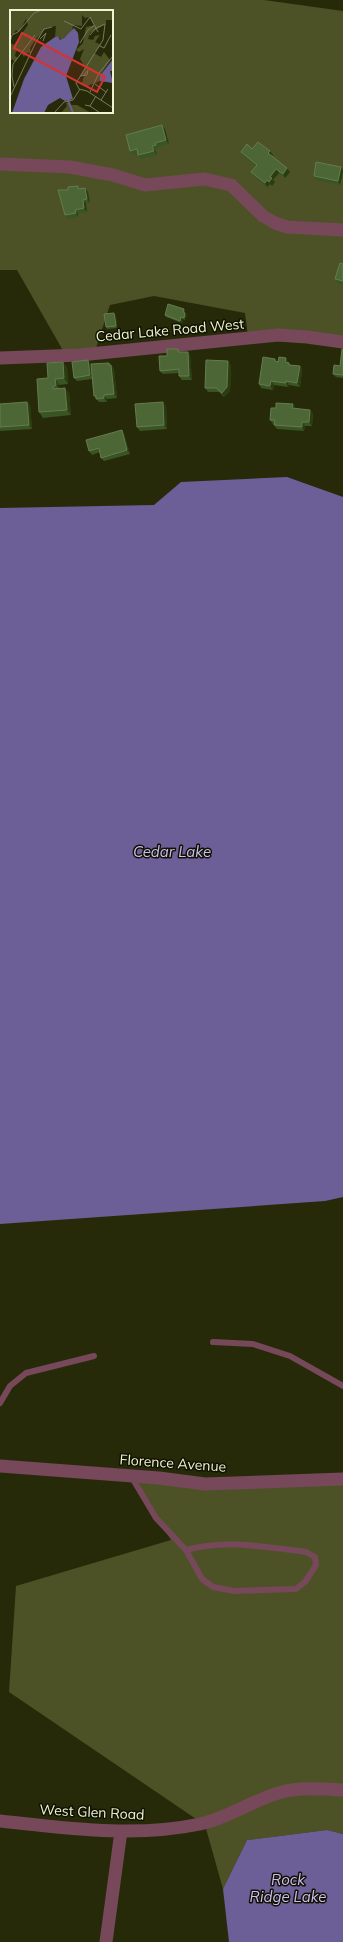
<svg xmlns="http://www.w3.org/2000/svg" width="343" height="1942" font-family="Mulish,sans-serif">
<rect width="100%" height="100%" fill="#272a09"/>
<path fill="#4d5226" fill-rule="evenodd" d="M 0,0 L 264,0 L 343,11 L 343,342 L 248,336 L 245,313 L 154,296 L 110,305 L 95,351 L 65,354 L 17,270 L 0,270 ZM 11,11 L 112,11 L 112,112 L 11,112 Z
M 131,1478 L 343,1478 L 343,1834 L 327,1830 L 247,1840 L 223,1889 L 205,1825 L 9,1692 L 16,1586 L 171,1540 Z"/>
<path fill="#6c5e97" d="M 287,477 L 343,497 L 343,1197 L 325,1201 L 0,1224 L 0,508 L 154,505 L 181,482 Z
M 327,1830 L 343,1834 L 343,1942 L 229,1942 L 223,1889 L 247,1840 Z"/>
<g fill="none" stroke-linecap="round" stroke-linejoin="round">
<path stroke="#76485a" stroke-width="6" d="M 213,1342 L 253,1344 L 290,1356 L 343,1386
M 0,1403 L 10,1386 L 26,1373 L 94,1356
M 131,1476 L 156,1518 L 186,1550 L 202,1579 L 213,1587 L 234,1591 L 296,1589 L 305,1582 L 316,1565 L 315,1557 L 306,1552 C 266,1547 226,1539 186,1550"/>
<path stroke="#76485a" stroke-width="13" d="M 0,164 L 70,167 L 113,175 L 145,185 L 204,179 L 231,185 L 263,216 L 275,223 L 287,227 L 343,230
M 0,358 L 80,355 L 278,335 L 307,337 L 343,342
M 0,1466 L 159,1478 L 205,1484 L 343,1479
M 0,1821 C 66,1828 134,1838 200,1824 C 229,1818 254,1799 282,1792 C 301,1787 324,1789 343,1790
M 106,1942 L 121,1831"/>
</g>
<path fill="#395523" d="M 165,129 L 169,144 L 158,147 L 158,149 L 155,150 L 157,155 L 141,159 L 138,154 L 133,155 L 130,151 Z
M 252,149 L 270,151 L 273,155 L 272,156 L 290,172 L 285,178 L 279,173 L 273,180 L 275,182 L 272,186 L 270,184 L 267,187 L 254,176 L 251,172 L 256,166 L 243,156 L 241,152 Z
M 341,167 L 343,170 L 343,172 L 340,185 L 316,180 L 314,176 Z
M 85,188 L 88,192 L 90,203 L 86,203 L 87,212 L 78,214 L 78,217 L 67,219 L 65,215 L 80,189 Z
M 343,264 L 343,285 L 339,284 L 335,279 Z
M 184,309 L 185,311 L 184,313 L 187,315 L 185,320 L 183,319 L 182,323 L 166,317 L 165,315 Z
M 116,315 L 117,328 L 107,329 L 106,327 Z
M 343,349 L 343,378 L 336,377 L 333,374 L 340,366 Z
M 180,352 L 190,355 L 192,380 L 182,380 L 179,376 L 179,373 L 163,374 L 160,371 L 167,356 Z
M 286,358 L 288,363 L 291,365 L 300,366 L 302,370 L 300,387 L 289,385 L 288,387 L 274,385 L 273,390 L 261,388 L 259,384 L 277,362 Z
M 91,364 L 92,371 L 111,365 L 114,369 L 117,398 L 107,399 L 107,402 L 99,402 L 94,396 L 92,379 L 77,381 L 74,378 Z
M 231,365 L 230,391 L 224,397 L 219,392 L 208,392 L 205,388 Z
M 67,367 L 68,384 L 59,385 L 59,388 L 69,393 L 71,415 L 43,418 L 39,412 L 48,378 Z
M 27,402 L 30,405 L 32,429 L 0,431 L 0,404 Z
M 293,404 L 295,407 L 295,409 L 310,410 L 313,414 L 312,426 L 305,426 L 304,431 L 277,429 L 274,425 L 275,424 L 273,424 L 270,420 Z
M 166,406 L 167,429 L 140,431 L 137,427 Z
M 124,434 L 130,454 L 104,461 L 101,458 L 100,452 L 92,455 L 89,451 Z"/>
<path fill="#293d11" d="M 162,125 L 165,129 L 169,144 L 166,140 Z
M 152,146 L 155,150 L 157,155 L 154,151 Z
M 270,151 L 273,155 L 271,157 L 268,153 Z
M 341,167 L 343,170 L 343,172 L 340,185 L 338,181 Z
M 287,168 L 290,172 L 285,178 L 283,174 Z
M 276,169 L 279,173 L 273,180 L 275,182 L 272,186 L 269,182 L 270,177 Z
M 267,180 L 270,184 L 267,187 L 265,183 Z
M 85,188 L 88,192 L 90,203 L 87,199 Z
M 83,200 L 86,203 L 87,212 L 84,208 Z
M 75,210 L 78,214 L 78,217 L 76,213 Z
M 114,313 L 116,315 L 117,328 L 116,326 Z
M 185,313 L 187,315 L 185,320 L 184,318 Z
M 181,317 L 183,319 L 182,323 L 180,321 Z
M 188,352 L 190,355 L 192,380 L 189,376 Z
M 286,358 L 289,362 L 288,366 L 285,362 Z
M 88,360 L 91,364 L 93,379 L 90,375 Z
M 228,361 L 231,365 L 230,391 L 224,397 L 222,393 Z
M 63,362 L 67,367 L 68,384 L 64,378 Z
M 109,363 L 114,369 L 117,398 L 114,394 Z
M 300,366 L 302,370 L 300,387 L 297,383 Z
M 55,379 L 59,385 L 60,390 L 56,385 Z
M 271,381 L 274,385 L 273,390 L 270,386 Z
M 286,381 L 289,385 L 288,387 L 286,383 Z
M 65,388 L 69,393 L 71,415 L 67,410 Z
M 104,395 L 107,399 L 107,402 L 104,398 Z
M 27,402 L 30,405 L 32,429 L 29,425 Z
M 163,402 L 166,406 L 167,429 L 164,425 Z
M 293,404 L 295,407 L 295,412 L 292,408 Z
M 310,410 L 313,414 L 312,426 L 309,422 Z
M 302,422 L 305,426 L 304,431 L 302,427 Z
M 122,430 L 124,434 L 130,454 L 127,450 Z"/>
<path fill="#4c6636" stroke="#667c4f" d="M 162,125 L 166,140 L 155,143 L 156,145 L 152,146 L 154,151 L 138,155 L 137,149 L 130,151 L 126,135 Z
M 258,142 L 270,151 L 268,153 L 287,168 L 283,174 L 276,169 L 270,177 L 272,178 L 269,182 L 267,180 L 265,183 L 251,172 L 257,165 L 241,152 L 247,144 L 252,149 Z
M 316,162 L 341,167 L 338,181 L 314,176 Z
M 78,186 L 78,189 L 85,188 L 87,199 L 83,200 L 84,208 L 75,210 L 76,213 L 65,215 L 58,190 L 68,190 L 68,187 Z
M 340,263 L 343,264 L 343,281 L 335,279 Z
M 168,304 L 184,309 L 183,312 L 185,313 L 184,318 L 181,317 L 180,321 L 165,315 Z
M 114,313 L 116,326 L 106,327 L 104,314 Z
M 167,349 L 178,349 L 178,352 L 188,352 L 189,376 L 179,376 L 179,369 L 160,371 L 159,356 L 167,356 Z
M 342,349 L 343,349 L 343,375 L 333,374 L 334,365 L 340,366 Z
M 263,357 L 275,359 L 275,361 L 278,362 L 279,357 L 286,358 L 285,362 L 289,363 L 289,365 L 300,366 L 297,383 L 286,381 L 286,383 L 271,381 L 270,386 L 259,384 Z
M 88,360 L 90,375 L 74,378 L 72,362 Z
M 206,360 L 228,361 L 227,387 L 222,393 L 216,388 L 205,388 Z
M 63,362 L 64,378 L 55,379 L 56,385 L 53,387 L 53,389 L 65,388 L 67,410 L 39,412 L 37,379 L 48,378 L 47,363 Z
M 109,363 L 109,365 L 111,365 L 114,394 L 104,395 L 104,398 L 96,399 L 96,396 L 94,396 L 91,364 Z
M 27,402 L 29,425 L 0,427 L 0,404 Z
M 163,402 L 164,425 L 137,427 L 135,404 Z
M 276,403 L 293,404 L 292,408 L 310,410 L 309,422 L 302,422 L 302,427 L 274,425 L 275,420 L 270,420 L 271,408 L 276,408 Z
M 122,430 L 127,450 L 101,458 L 99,448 L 89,451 L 86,440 Z"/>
<g text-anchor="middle" stroke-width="3" stroke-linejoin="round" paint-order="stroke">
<g font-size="14" fill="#eff4d4" stroke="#101200">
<text transform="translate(170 330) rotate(-5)" y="5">Cedar Lake Road West</text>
<text transform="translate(173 1463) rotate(4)" y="5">Florence Avenue</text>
<text transform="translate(92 1812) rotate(3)" y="5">West Glen Road</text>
</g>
<g font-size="15" font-style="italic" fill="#cabef2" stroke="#101200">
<text x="172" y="857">Cedar Lake</text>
<text x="288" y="1885">Rock<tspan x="288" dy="17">Ridge Lake</tspan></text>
</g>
</g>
<g transform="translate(10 10)">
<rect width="103" height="103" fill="#272a09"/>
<path d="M 0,0 L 103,0 L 103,10 L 96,10 L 96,14 L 80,23 L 78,29 L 83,30 L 85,26 L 90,25 L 85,32 L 91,35 L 84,43 L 91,47 L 94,42 L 100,50 L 103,46 L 90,66 L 90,71 L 77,76 L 72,73 L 74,66 L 70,66 L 75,57 L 70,49 L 74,39 L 69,42 L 66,40 L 73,33 L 76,17 L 85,15 L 79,7 L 75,8 L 72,5 L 72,16 L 63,15 L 62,22 L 51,30 L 48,26 L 45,27 L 46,16 L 36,18 L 26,29 L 20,38 L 21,43 L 16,43 L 14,47 L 11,42 L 6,41 L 5,46 L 8,48 L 5,52 L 2,49 L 0,51 L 0,33 L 4,35 L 18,15 L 16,9 L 9,22 L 6,20 L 3,25 L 0,23 ZM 60,92 L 61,95 L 67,95 L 81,103 L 51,103 L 57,96 L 56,93 Z" fill="#4d5226"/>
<path d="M 64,18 L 68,23 L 69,32 L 56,66 L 63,89 L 55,91 L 50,88 L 38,95 L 34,103 L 2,103 L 14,69 L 31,37 L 45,27 L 48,26 L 50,30 L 54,28 ZM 103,49 L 103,61 L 100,61 L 103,73 L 90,71 L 90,66 Z" fill="#6c5e97"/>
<path fill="none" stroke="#6c5e97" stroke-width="2" d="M 58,90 L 63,103"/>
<path fill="none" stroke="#777b5a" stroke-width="1" d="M 54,11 L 71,19 L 80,7 L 88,22M 80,25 L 86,18 L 95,14 L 93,30 L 66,73 L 69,79 L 77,81 L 103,98M 30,29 L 36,23 L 33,31M 0,32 L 2,25 L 8,22 L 24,3 L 32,0M 70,33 L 78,20 L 85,15M 90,36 L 94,38 L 101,25M 70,66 L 77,65 L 78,60 L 74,65M 85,74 L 96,82M 4,77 L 2,66 L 3,54 L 25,25M 80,82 L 89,63 L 103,46M 0,87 L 25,34 L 34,19 L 42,17M 91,90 L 98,79M 75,95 L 80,96 L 86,86M 80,96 L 90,103M 44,103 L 54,92 L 63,90 L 70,79"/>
<path fill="#d73231" fill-opacity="0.15" stroke="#d73231" stroke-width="2" d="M 12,23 L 95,67 L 87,82 L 4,38 Z"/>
<rect width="103" height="103" fill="none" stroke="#eff4d4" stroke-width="2"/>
</g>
</svg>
